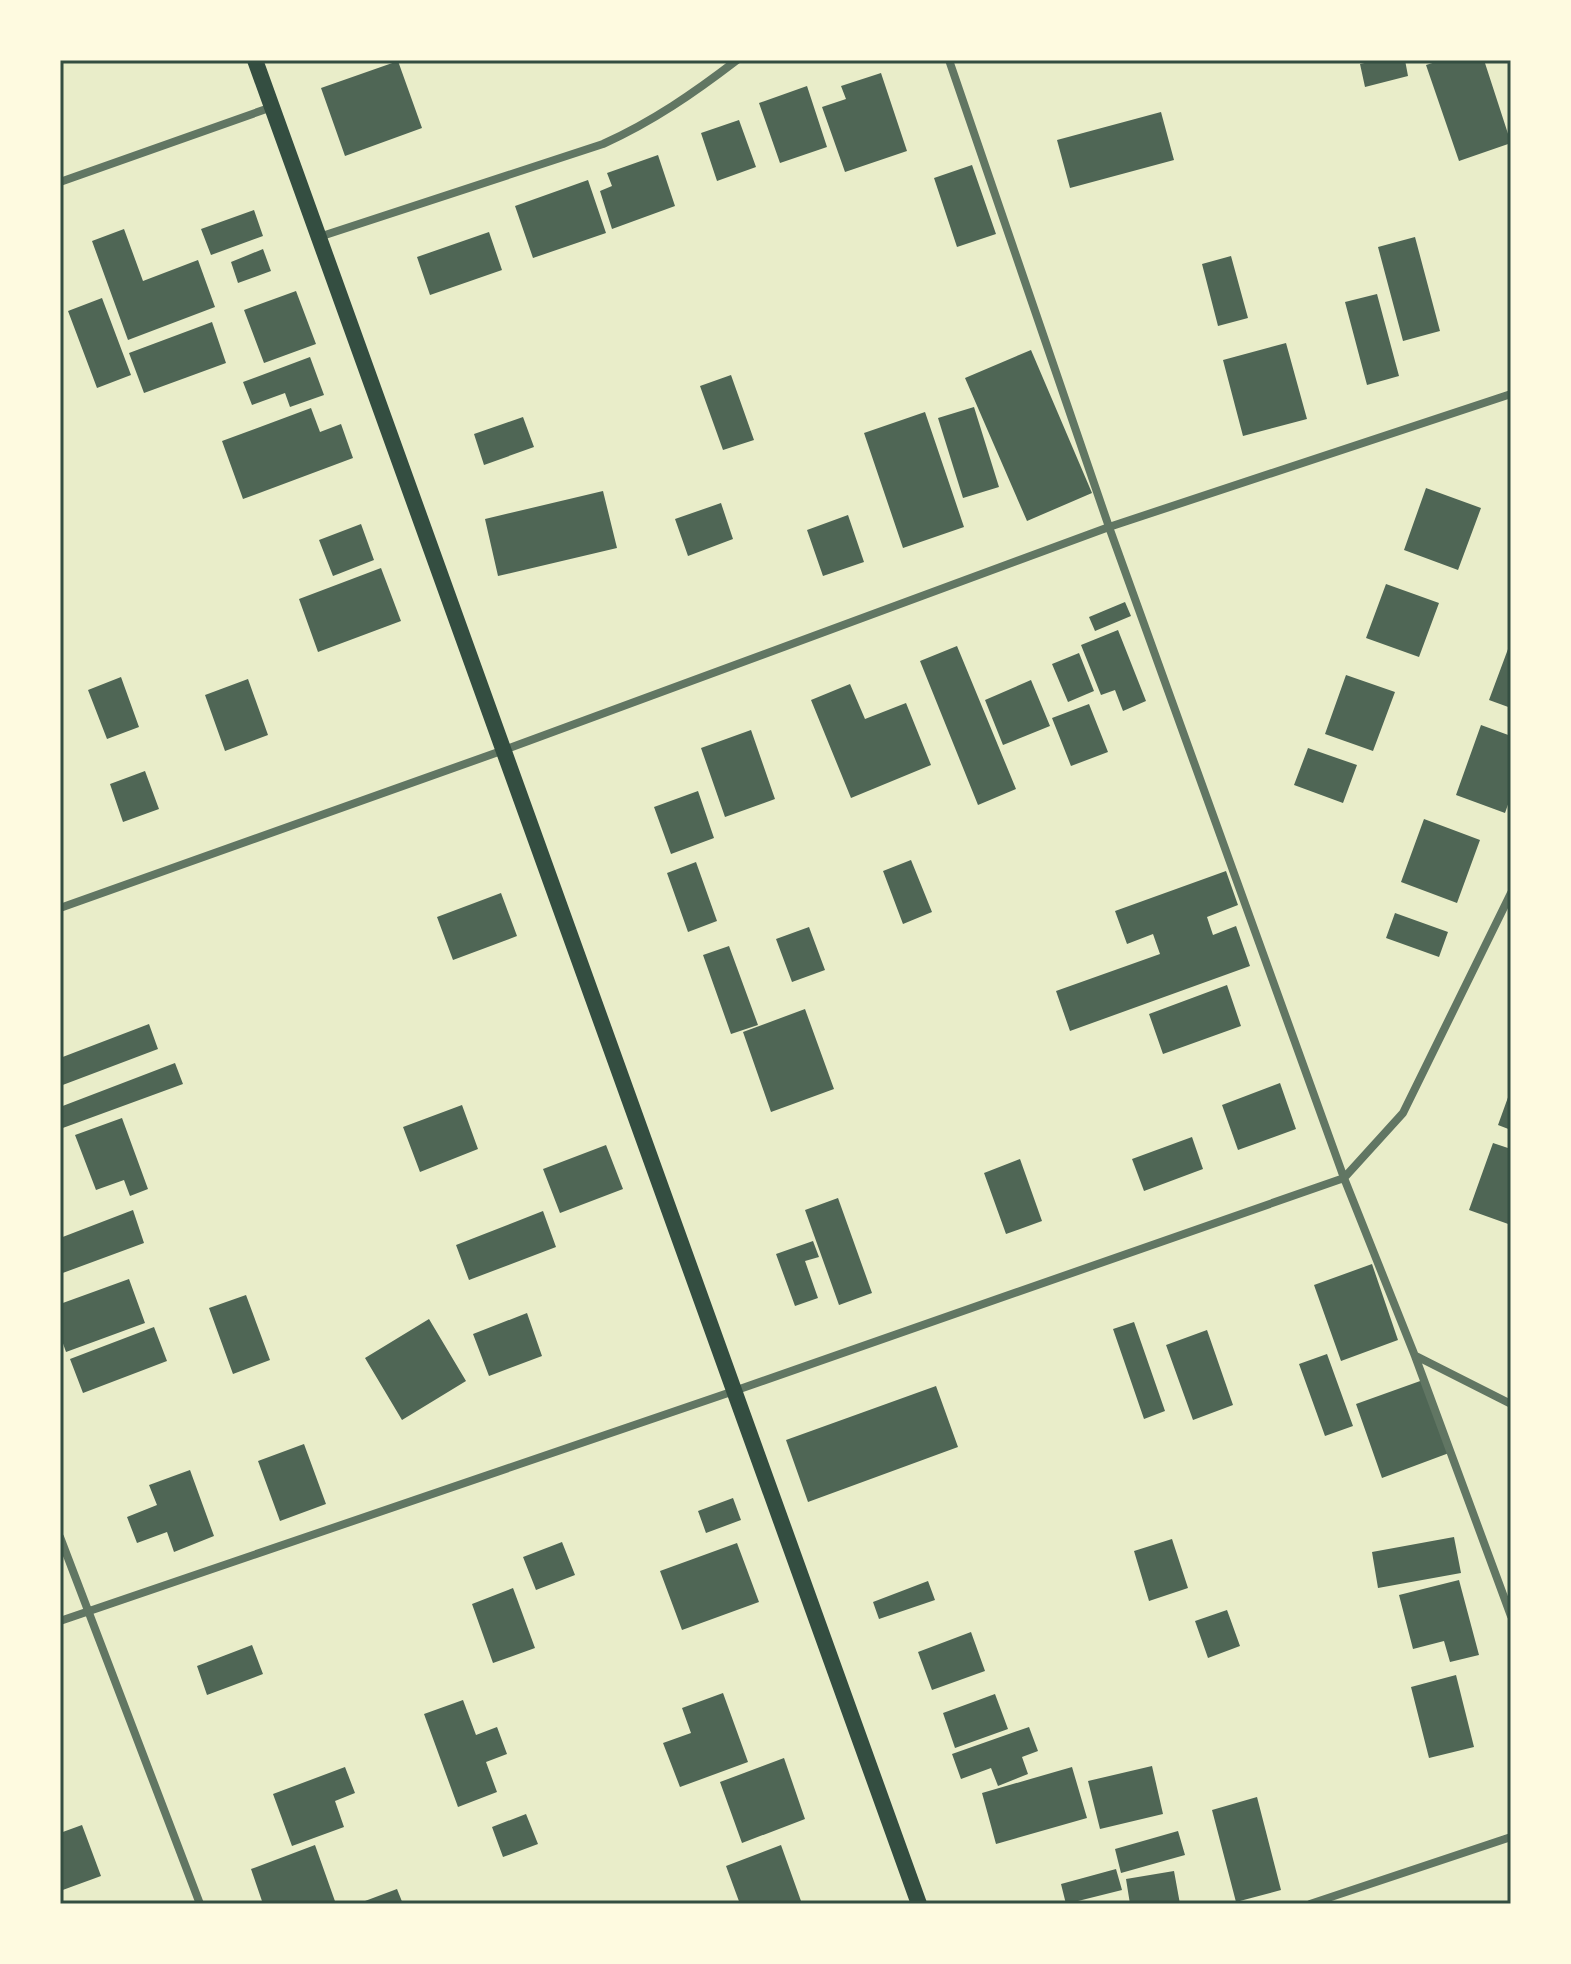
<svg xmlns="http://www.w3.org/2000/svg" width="1571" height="1964" font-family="Karla,sans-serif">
<rect width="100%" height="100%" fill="#e9edc9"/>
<path fill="#4f6655" d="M 1378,60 L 1405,60 L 1408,76 L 1365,87 L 1360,64 Z
M 1442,60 L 1484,60 L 1511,143 L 1459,161 L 1426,65 Z
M 398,61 L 422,128 L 345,156 L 321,88 Z
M 881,73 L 907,151 L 845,172 L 822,107 L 846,99 L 841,86 Z
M 807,86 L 827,147 L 780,163 L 759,103 Z
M 1161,112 L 1174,160 L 1070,188 L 1057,140 Z
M 739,120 L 756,167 L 717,181 L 701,133 Z
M 658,155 L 675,206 L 612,229 L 600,191 L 612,186 L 607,173 Z
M 972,165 L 996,234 L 957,247 L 934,178 Z
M 588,180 L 606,233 L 533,258 L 515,206 Z
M 254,210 L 263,236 L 211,255 L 201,229 Z
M 124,229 L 143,281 L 198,260 L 215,307 L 128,340 L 92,241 Z
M 489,232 L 502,270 L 430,295 L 417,257 Z
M 1415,237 L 1440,331 L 1403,341 L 1378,247 Z
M 263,249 L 271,271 L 238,283 L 231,262 Z
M 1231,256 L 1248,318 L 1218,326 L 1202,264 Z
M 296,291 L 316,344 L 264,363 L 244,310 Z
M 1377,294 L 1399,376 L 1367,385 L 1345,302 Z
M 102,298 L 131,375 L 97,388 L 68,311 Z
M 212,322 L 226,363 L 144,393 L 129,353 Z
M 1286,343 L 1307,419 L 1243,436 L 1223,360 Z
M 1031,350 L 1092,493 L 1027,521 L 965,378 Z
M 310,357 L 324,395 L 290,407 L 285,393 L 252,405 L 243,382 Z
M 731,375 L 754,440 L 723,450 L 700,386 Z
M 974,407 L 999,487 L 963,498 L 938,418 Z
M 311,408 L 320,432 L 341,424 L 353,458 L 243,499 L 222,441 Z
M 925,412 L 964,527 L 903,548 L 864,433 Z
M 523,417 L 534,447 L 484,465 L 474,434 Z
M 1426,488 L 1481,508 L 1458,570 L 1404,550 Z
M 603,491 L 617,548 L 498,576 L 485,519 Z
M 721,503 L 733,539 L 688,556 L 675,519 Z
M 848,515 L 864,562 L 823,576 L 807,530 Z
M 361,524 L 374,560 L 333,576 L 319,540 Z
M 381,568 L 401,621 L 318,652 L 299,599 Z
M 1386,584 L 1439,603 L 1419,657 L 1366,638 Z
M 1125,602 L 1131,616 L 1095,631 L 1089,617 Z
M 1118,630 L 1146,701 L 1123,711 L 1115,690 L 1101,695 L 1081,645 Z
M 1511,641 L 1511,708 L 1489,700 Z
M 957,646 L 1016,789 L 978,805 L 920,661 Z
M 1079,653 L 1094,691 L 1068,702 L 1052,664 Z
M 1346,675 L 1395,692 L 1373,751 L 1325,734 Z
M 121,677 L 139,727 L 107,739 L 88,690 Z
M 248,679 L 268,735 L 225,751 L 205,695 Z
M 1031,680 L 1050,726 L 1003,745 L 985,700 Z
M 850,684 L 865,719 L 906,703 L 931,765 L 851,798 L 811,700 Z
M 1089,704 L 1108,752 L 1071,766 L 1052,718 Z
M 1481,725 L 1511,736 L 1511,796 L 1505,813 L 1456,795 Z
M 751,730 L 775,799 L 725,817 L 701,748 Z
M 1308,748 L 1357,765 L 1343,803 L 1294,785 Z
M 145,771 L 159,809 L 123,822 L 110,784 Z
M 698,791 L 714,838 L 671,854 L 654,807 Z
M 1424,819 L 1480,840 L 1457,903 L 1401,882 Z
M 911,860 L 932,912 L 903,924 L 883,871 Z
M 696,862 L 717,921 L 688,932 L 667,873 Z
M 1226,871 L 1238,905 L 1207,917 L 1213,935 L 1236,926 L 1250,966 L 1070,1031 L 1056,991 L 1160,954 L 1153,934 L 1127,944 L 1115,911 Z
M 501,893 L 517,936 L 453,960 L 437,917 Z
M 1395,913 L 1448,932 L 1439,957 L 1386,938 Z
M 809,927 L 825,970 L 792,982 L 776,939 Z
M 729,946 L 758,1025 L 731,1034 L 703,955 Z
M 1227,985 L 1241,1026 L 1163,1054 L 1149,1014 Z
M 805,1009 L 834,1089 L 771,1112 L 743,1032 Z
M 149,1024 L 158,1049 L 60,1086 L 60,1058 Z
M 175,1063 L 183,1084 L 60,1129 L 60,1107 Z
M 1280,1083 L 1296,1129 L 1238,1150 L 1222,1105 Z
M 1511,1089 L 1511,1130 L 1498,1125 Z
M 462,1105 L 478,1149 L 420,1172 L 403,1127 Z
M 122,1118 L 148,1189 L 130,1196 L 124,1180 L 96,1190 L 75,1135 Z
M 1192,1137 L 1203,1169 L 1144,1191 L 1132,1159 Z
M 1493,1143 L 1511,1149 L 1511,1225 L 1469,1210 Z
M 606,1145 L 623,1189 L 560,1213 L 543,1169 Z
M 1020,1159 L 1042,1221 L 1006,1234 L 984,1173 Z
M 838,1198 L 872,1293 L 839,1305 L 805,1210 Z
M 133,1210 L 144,1243 L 60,1274 L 60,1238 Z
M 543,1211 L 556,1247 L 469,1280 L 456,1245 Z
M 813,1241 L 819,1257 L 805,1261 L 818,1298 L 795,1306 L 776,1254 Z
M 1372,1264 L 1398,1340 L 1341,1361 L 1314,1285 Z
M 129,1279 L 145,1323 L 66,1352 L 60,1335 L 60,1304 Z
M 246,1295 L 270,1360 L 233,1374 L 209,1308 Z
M 527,1313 L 542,1356 L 489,1376 L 473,1334 Z
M 429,1319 L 466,1381 L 402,1420 L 365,1358 Z
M 1134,1322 L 1165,1411 L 1144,1419 L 1113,1329 Z
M 154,1327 L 167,1361 L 83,1393 L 70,1359 Z
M 1207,1330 L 1233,1405 L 1193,1420 L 1166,1345 Z
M 1327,1354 L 1353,1426 L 1325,1436 L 1299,1364 Z
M 1423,1380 L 1449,1453 L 1382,1478 L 1356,1404 Z
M 936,1386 L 958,1447 L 808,1502 L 786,1440 Z
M 304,1444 L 326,1504 L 280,1521 L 258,1461 Z
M 190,1470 L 214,1536 L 174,1552 L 167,1532 L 137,1543 L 127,1517 L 157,1505 L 149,1485 Z
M 733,1498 L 741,1520 L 706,1533 L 698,1511 Z
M 1454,1537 L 1461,1573 L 1378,1588 L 1372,1552 Z
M 1172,1539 L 1188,1588 L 1149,1601 L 1134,1551 Z
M 562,1542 L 575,1575 L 536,1590 L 523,1557 Z
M 737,1543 L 759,1602 L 682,1630 L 660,1571 Z
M 1459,1580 L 1479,1655 L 1450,1662 L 1444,1641 L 1413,1649 L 1399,1595 Z
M 928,1581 L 935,1600 L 879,1619 L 873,1602 Z
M 513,1588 L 535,1648 L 493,1663 L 472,1604 Z
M 1227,1610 L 1240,1646 L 1208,1658 L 1195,1621 Z
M 971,1632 L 985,1671 L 932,1690 L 918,1652 Z
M 252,1645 L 263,1674 L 207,1695 L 197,1666 Z
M 1456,1675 L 1474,1747 L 1429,1758 L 1411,1687 Z
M 723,1693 L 748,1762 L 680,1787 L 663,1743 L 691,1733 L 682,1708 Z
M 995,1694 L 1008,1729 L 955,1748 L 943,1713 Z
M 463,1700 L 476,1735 L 497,1727 L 507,1754 L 486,1762 L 497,1792 L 458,1807 L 424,1714 Z
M 1029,1727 L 1038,1751 L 1022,1757 L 1028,1774 L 998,1786 L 991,1768 L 961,1779 L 952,1754 Z
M 784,1758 L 805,1819 L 742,1843 L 720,1782 Z
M 1152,1766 L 1163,1814 L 1100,1829 L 1088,1781 Z
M 345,1767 L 355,1793 L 335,1801 L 344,1827 L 292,1846 L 273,1794 Z
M 1072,1767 L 1087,1818 L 996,1844 L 982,1793 Z
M 1257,1797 L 1281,1890 L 1236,1902 L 1212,1810 Z
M 526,1814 L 538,1844 L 503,1857 L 492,1827 Z
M 82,1825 L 101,1876 L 60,1891 L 60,1833 Z
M 1178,1831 L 1185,1855 L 1121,1873 L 1115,1849 Z
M 315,1845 L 336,1904 L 263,1904 L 251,1869 Z
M 781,1845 L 801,1901 L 795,1904 L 740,1904 L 726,1866 Z
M 1116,1869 L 1122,1890 L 1066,1904 L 1061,1884 Z
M 1174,1871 L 1180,1904 L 1130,1904 L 1126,1879 Z
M 397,1889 L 403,1904 L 357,1904 Z"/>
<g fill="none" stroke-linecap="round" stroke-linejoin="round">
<path stroke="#617663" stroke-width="8" d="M 949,60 L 1109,527 L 1344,1178 L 1415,1356 L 1511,1616
M 60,182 L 272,107
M 319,237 L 603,144 C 652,122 694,93 737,60
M 60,908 L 504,750 L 1109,527 L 1511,394
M 1416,1356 L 1511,1404
M 60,1537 L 200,1904
M 60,1621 L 734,1391 L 1344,1178 L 1403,1113 L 1511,893
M 1310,1904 L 1511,1837"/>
<path stroke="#344e41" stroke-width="16" d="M 255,60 L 919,1904"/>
</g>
<rect width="1571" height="1964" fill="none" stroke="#fefae0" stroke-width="124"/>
<rect x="62" y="62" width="1447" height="1840" fill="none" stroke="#344e41" stroke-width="3"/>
</svg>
